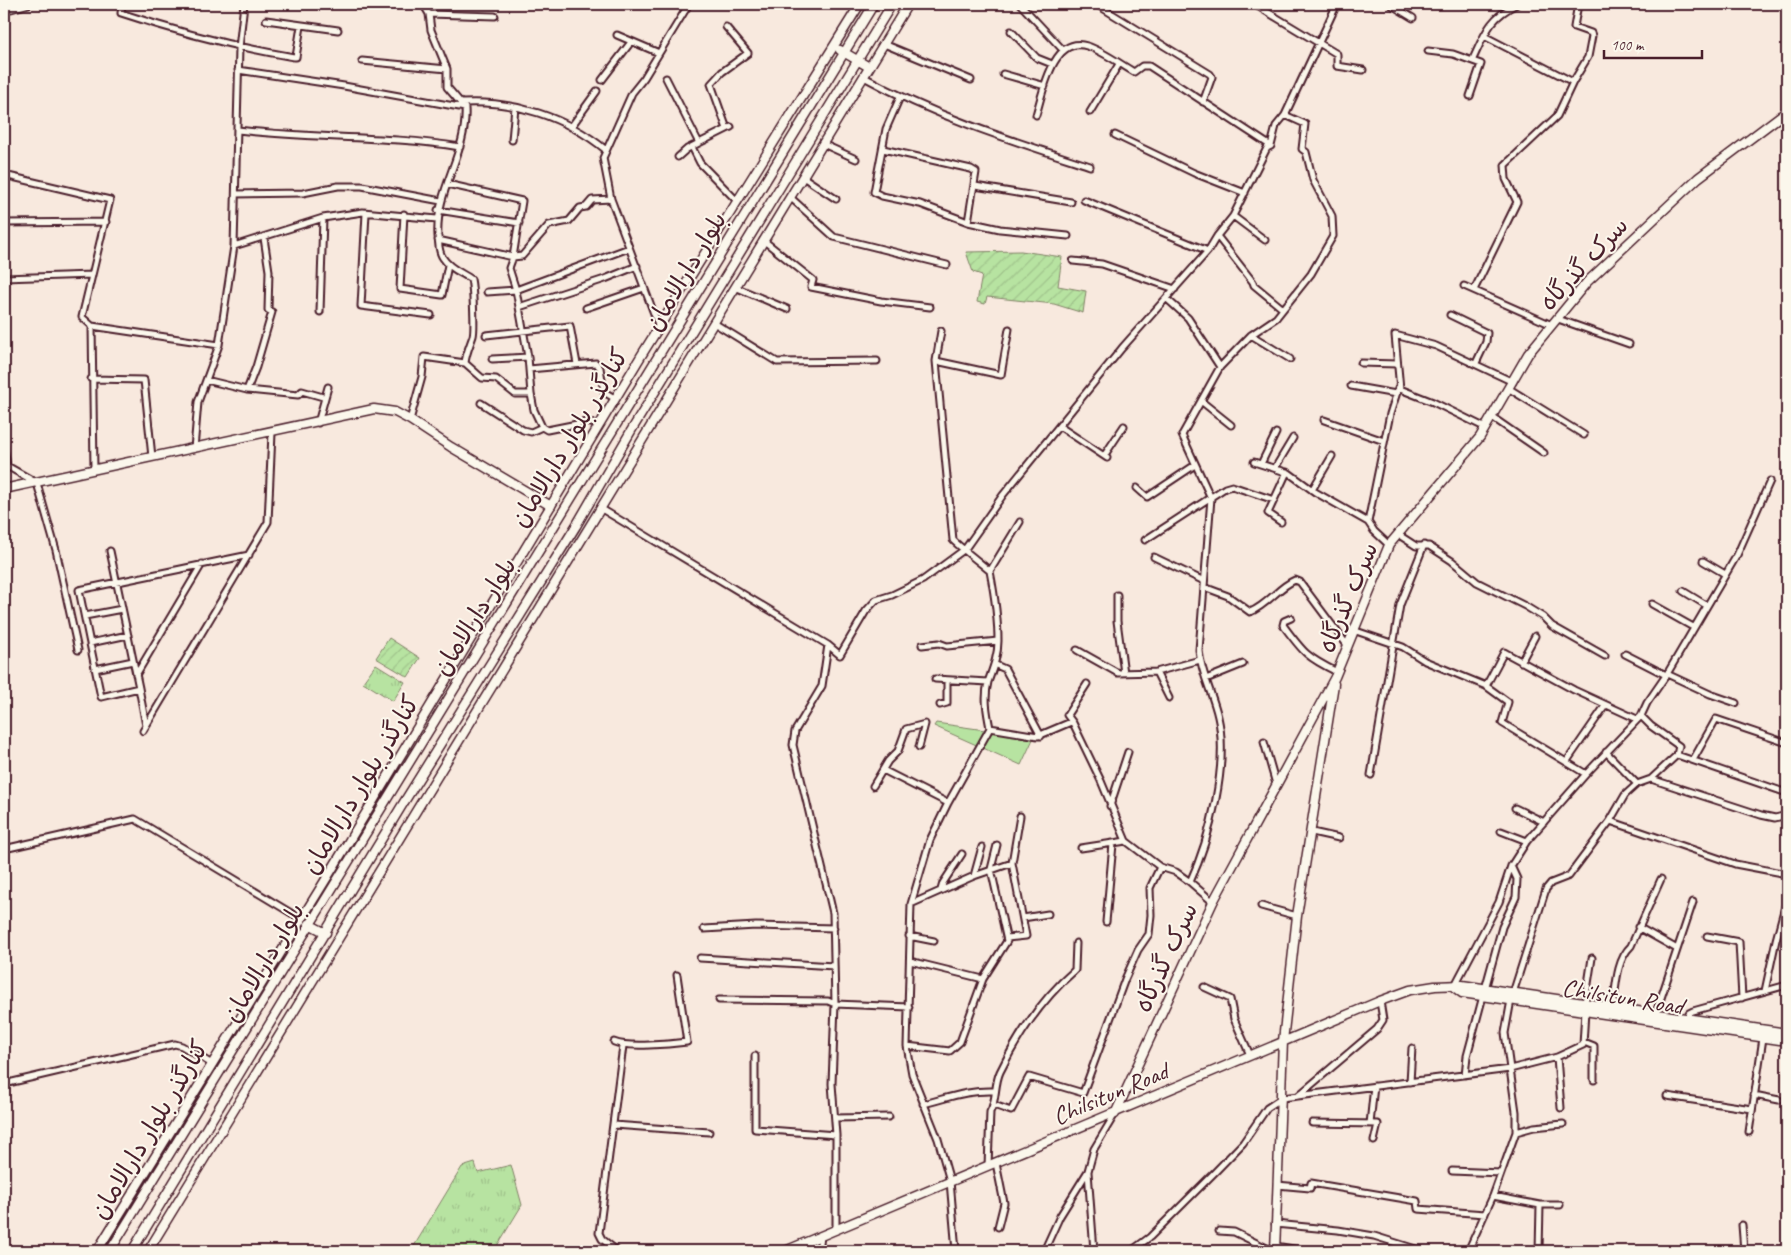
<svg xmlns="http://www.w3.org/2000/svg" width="1791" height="1255" font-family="Caveat,'Playpen Sans Arabic',sans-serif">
<defs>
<pattern id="park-tufts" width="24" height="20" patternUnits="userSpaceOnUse" patternTransform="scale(1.25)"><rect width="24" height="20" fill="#b7e3a1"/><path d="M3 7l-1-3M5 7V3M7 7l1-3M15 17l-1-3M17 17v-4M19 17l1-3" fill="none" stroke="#9fc28b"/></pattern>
<pattern id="garden-furrows" width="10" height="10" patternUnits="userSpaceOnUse" patternTransform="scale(1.25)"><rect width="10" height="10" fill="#b7e3a1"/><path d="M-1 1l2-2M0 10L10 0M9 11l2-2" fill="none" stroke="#9fc28b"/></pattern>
</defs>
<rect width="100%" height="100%" fill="#f8e9de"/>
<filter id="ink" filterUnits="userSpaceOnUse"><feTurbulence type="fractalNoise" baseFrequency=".02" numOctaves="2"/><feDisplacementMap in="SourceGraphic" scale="10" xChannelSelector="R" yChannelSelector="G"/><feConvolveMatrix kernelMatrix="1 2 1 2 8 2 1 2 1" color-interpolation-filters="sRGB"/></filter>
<g filter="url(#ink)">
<path fill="#b7e3a1" stroke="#808166" d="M 936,723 L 1034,737 L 1021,765 L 934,726 Z"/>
<path fill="url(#park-tufts)" stroke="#808166" d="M 376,664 L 405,682 L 393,701 L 363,682 Z
M 475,1163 L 478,1173 L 511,1165 L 522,1205 L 494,1251 L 411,1251 L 462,1167 Z"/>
<path fill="url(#garden-furrows)" stroke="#808166" d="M 1021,251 L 1062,257 L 1058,286 L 1086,291 L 1083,313 L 1054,304 L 987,297 L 985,304 L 977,302 L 982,275 L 973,272 L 966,252 Z
M 389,638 L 420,658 L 408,677 L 376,658 Z"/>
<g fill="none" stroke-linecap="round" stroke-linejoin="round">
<g stroke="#4a1f2b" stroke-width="9">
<path id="street" d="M 122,4 L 121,13 C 178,32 234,47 294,57 L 296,57 L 301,26
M 423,4 L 429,14 L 431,30 L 447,69 L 447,87 L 465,108 C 468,152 435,190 438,236 C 439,244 438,251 443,258 C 449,268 462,273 471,279 C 473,288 475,329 473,336 C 470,345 466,353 465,363
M 1020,4 L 1063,50
M 1096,4 L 1210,74 L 1212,77 L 1203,102
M 1254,4 L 1337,54 L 1337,66 L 1363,70
M 1390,4 L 1413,18
M 4,11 L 29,4
M 429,14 L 495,16
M 266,20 L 338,30
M 726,27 L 748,53 L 722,72 L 711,84 L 727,129
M 1011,31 L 1037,58 L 1052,64
M 617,35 L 659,53
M 1484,36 L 1573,82
M 884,44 L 971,80
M 1428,51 L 1453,54 L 1481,64 L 1470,96
M 1473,59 C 1485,33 1490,17 1517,4
M 362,61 L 447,69
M 238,70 L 344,86 L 465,108
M 1003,74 L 1045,86
M 864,77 C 936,117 1013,141 1090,166
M 666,78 L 699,143
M 602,80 L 631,42
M 900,97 L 886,129 L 874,192 L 882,196 L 920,204 L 968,222 L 1000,229 L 1068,236
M 462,103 C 514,100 566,117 606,150
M 1090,112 L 1119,64
M 1036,115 C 1043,92 1053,35 1087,46 C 1103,51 1120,64 1134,72 L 1142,66 L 1149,66 L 1271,146
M 571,127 L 597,91
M 238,130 C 311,139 387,135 460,147
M 1115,135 L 1194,173 L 1245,193
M 512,140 L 515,107
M 823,144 L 856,159
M 692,147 L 700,163 L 738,202
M 883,149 L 971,169 L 976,172 L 968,222
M 678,157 L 687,149 L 731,127
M 4,175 L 110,200 L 82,317 L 92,326 L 219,345
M 803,177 L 836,199
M 447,184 L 522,201 L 513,257 L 509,268 L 516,290 L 528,357 L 531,394 L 534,410 L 542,427 L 547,430 L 587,422 L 600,425
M 975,186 L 1071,202
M 236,194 L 303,193 L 338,186 L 362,186 L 441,201
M 790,197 L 834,237 L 947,265
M 1084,200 L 1208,251
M 438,210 L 519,223
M 366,213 L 361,306 L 431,315
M 404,214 L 400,289 L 442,295 L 448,265
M 1233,216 L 1265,240
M 4,223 L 106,222
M 1217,236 L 1253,282 L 1254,285 L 1283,309
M 438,240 L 513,257 L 522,256 L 549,225 L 569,221 L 580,208 L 586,207 L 592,200 L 611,199
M 763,240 L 813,280 L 811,287 L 881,301 L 930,307
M 234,246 L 323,218 L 363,212 L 437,219
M 1073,261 L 1102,264 L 1175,289
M 4,278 L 92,275
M 1464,286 L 1552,325
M 735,287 L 787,309
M 1474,290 L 1517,202 L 1506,179 L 1505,165 L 1557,116 L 1573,82 L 1588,57 L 1592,36 L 1591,33 L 1574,27 L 1578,4
M 487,292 L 516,290 L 629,248
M 1167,299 L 1188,318 L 1220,367 L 1182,435 L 1211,498 L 1199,650 C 1201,674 1213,694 1218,717 C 1229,763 1210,839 1190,882
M 519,307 L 605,279 L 637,266
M 586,308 L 644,288
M 320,312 L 323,218
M 1450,315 L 1487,333 L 1486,342 L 1476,363
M 1558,319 L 1629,344
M 714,323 L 777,362 L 877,361
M 92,326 L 94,470
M 659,327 L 611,199 L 603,158 L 632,93 L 644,78 L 689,4
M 941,331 L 936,361 L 953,540 C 955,543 984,566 990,571 C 994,592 998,620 998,641 C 998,656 993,668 988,682 C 984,698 987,713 990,728 L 948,803 L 930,840 L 911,904 L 907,1046 L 912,1074 L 938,1139 L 950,1181 L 956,1251
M 486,335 L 570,326 L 577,364
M 1251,335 L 1290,359
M 492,359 L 528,357
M 936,361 L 1001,375 L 1009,329
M 1361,363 L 1397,364
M 1220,367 L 1251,335 L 1276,318 L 1311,274 L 1333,236 L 1332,216 L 1313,180 L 1306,152 L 1302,149 L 1305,124 L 1285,115
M 529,369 L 596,363 L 600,368 L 604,392 L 616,399
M 91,379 L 144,380 L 152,457
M 206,380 L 247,390 L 298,395 L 302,391 L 323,397
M 1351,386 L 1396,394
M 1508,388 L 1584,435
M 247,390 L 256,367 L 272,312 L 268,310 L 269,271 L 264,238
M 1201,401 L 1231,425
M 481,403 L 523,430 L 531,432 L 542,427
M 1492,417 L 1544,453
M 410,420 L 422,377 L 424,357 L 465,363 L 482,378 L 496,379 L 515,394 L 531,394
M 1324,420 L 1384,441
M 318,423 L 328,387
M 1059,426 L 1107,458
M 1486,428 L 1433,402 L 1400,389 L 1395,335 L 1436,346 L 1513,382
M 4,447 L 7,466 L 37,483 L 56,550 L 78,650
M 194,449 L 198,402 L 219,345 L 234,246 L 239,48 L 244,4
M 1104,456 L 1124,426
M 1254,462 L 1289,473 L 1315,492 L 1368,522 L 1374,531 L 1389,545
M 1261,464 L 1276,433
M 1275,468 L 1293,438
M 1137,488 L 1147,497 L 1195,465
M 1312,490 L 1332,456
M 600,508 L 828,645 L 840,655 L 866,611 L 876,600 L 892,595 L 923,580 L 965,549 L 1003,495 L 1122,348 L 1208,251 L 1217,236 L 1233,216 L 1267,148 L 1271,146 L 1276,126 L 1285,115 L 1337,4
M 1281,522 L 1268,513 L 1287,472
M 1368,522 L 1390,414 L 1399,386
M 1399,535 L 1416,546 L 1429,546 L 1452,561 L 1477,582 L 1525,606 L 1543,617 L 1552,626 L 1605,656
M 1145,540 L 1225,488 L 1232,486 L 1274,500
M 110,551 L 139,688 L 101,697 L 79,590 C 136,578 192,567 249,555
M 1154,557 L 1204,581
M 1703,561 L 1725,574
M 990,571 L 1020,522
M 1204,587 L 1228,596 L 1250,612 C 1268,605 1278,587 1295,580 L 1300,582 L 1347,645
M 1683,591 L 1706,605
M 1117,595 L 1117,621 L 1124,673
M 1652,604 L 1693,627
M 85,616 L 122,609
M 1291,618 L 1284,621 L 1283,625 C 1303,652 1306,657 1337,672
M 1353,630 L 1403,647 L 1425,661 L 1486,686 L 1508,702 L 1502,723 L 1586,774
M 90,643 L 128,635
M 828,645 L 822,686 L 795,731 L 793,745 L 833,913 L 835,1004 L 832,1084 L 836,1135 L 836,1230
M 922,645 L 939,643 L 947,646 L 998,641
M 1077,650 L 1118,673 L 1156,672 L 1200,660
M 1625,654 L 1666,675
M 1521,662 L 1535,636
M 996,665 L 1005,669 L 1041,736
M 95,669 L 133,661
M 1156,672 L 1169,698
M 1667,674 L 1710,694 L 1736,703
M 136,675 L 202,564
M 935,679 L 988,682
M 1206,679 L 1243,664
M 1087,684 L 1067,715 L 1073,723 L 1101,781 L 1126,841 L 1160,867 L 1176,872 L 1190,882 L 1213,902
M 1486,686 L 1504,652 L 1574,690 L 1637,719
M 139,688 L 146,726
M 940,705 L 947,703 L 947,680
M 1641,716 L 1651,726 L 1679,746 L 1677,755
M 990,728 L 1038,736 L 1071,722
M 143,731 L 268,522 L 272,433
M 1264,742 L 1276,784
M 1606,752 L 1637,784
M 1693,760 L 1716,719 L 1787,743
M 1567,761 L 1605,706
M 883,770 L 948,803
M 1371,775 L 1400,605 L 1424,545
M 1651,779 L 1761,815 L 1775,818 L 1787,815
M 873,786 L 888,761 L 898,751 L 906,729 L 925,724 L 919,747
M 1110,806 L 1128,752
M 1515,808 L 1544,822
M 1610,821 L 1735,864 L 1787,874
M 1501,831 L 1527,841
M 1312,832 L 1339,838
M 1081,848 L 1126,841
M 4,849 L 135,819 L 301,919
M 974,876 L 982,847
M 941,890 L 943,883 L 962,854
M 911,904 L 974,876 L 1012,863
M 1261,906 L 1297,916
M 1023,918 L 1048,914
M 1106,922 L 1113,844
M 1638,927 L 1677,949
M 704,929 L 756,926 L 834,928
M 909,936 L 934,941
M 1707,936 L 1739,942 L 1742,998
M 1007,938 L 1026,936 L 1012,863 L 1020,816
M 700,958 L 834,966
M 910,961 L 983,979
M 1204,987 L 1230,999 L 1234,1019 L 1250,1055
M 1454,987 L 1499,902 L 1511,866 L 1527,841 L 1586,774 L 1641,716 L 1647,703 L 1667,674 L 1737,555 L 1770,481
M 1485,989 L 1502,927 L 1516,897 L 1517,879 L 1511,866
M 1765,991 L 1776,940 L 1787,899
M 1513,993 L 1546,889 L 1551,883 L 1569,876 L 1610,821 L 1625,795 L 1637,784 L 1651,779 L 1677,755 L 1787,793
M 719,1000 L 828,1001 L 835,1004 L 909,1007
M 1585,1003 L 1592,958
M 1613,1008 C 1616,988 1616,960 1631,946 L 1661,879
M 1656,1013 L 1693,902
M 1687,1018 L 1689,1013 L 1693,1011 L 1787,985
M 614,1042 C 627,1048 671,1044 687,1042 L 677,975
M 1584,1042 L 1594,1046 L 1594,1080
M 907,1046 L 950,1051 L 960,1042 L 983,979 L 1007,941 L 991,869 L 997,845
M 755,1056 L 755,1129 L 836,1135
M 1557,1057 L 1561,1108
M 1465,1075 L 1467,1056 L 1483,996
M 1410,1082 L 1412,1048
M 4,1084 L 175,1044 L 182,1046 L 212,1064
M 1754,1095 L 1779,1100
M 1298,1096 L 1377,1029 L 1383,1020 L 1380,1001
M 1667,1096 L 1752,1109
M 923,1104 C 948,1098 968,1090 994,1091
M 994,1105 L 1011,1111 L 1029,1077 L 1083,1093 L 1125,979 L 1138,950 L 1149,934 L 1151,915 L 1150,888 L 1160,867
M 835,1118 L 889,1117
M 1312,1123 L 1378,1124 L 1374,1141
M 1370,1124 L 1374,1086
M 614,1125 L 709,1132
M 1516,1132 L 1534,1127 L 1563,1124
M 1749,1132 L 1763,1038
M 996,1163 L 1004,1203 L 998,1227
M 988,1166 L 990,1112 C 997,1100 994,1085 1000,1072 C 1018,1035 1044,997 1075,970 L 1076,943
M 1452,1171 L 1501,1173
M 1088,1172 L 1094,1251
M 1277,1185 L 1310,1188 L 1311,1183 L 1417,1201 L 1418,1209 L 1485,1214
M 1493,1196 L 1540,1205 L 1560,1205
M 1275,1224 L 1338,1230 L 1374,1236 L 1422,1251
M 1742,1225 L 1744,1251
M 1219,1231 L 1234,1232 L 1273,1251
M 1275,1246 L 1306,1251
M 617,1251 L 602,1239 L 599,1233 L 623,1046
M 819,1251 L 821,1236
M 1044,1251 L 1060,1216 L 1088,1171 L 1094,1149 L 1115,1114
M 1131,1251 L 1150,1237 L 1215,1172 L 1243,1143 L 1267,1108 L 1282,1098 L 1510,1069 L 1557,1057 L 1583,1045 L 1585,1011
M 1468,1251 L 1493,1196 L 1516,1132 L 1516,1112 L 1505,1033 L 1511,1000
M 1539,1251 L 1540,1205"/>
</g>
<g stroke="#4a1f2b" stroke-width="11">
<path id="secondary" d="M 840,50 L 869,67
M 4,489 L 374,409 L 395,412 L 410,420 L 451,447 L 551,506
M 309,924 L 326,933
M 1454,987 L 1462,993 L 1787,1041
M 1115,1114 L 1213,902 L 1335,677 L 1389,545 L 1480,437 L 1528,354 L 1587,282 L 1698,178 L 1787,111
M 97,1251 L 331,871 L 641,356 L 860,4
M 110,1251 L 874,4
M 132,1251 L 401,807 L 576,526 L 631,431 L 892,4
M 148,1251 L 908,4
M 785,1251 L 1380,1001 L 1410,990 L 1435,986 L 1462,985 L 1787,1033
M 1275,1251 L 1283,1041 L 1297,916 L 1334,684"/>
</g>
<use href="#street" stroke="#fbf7ec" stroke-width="5"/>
<use href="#secondary" stroke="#fbf7ec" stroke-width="8"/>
</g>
</g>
<g text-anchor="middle" stroke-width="4" stroke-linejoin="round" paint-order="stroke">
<g font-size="25" fill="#4a1f2b" stroke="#fbf7ec">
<text transform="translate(1583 263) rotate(-47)" y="9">سرک گذرگاه</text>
<text transform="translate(685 271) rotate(-59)" y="9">بلوار دارالامان</text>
<text transform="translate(569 437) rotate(-59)" y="9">کنارگذر بلوار دارالامان</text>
<text transform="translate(1347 597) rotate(-67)" y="9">سرک گذرگاه</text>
<text transform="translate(474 616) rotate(-58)" y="9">بلوار دارالامان</text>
<text transform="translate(360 784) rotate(-59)" y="9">کنارگذر بلوار دارالامان</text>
<text transform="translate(1165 957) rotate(-65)" y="9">سرک گذرگاه</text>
<text transform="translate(263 962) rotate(-59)" y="9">بلوار دارالامان</text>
<text transform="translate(1623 996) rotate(9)" y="9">Chilsitun Road</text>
<text transform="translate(1110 1093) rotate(-23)" y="9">Chilsitun Road</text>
<text transform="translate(149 1129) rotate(-59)" y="9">کنارگذر بلوار دارالامان</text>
</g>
</g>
<rect width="1791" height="1255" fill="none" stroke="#fbf7ec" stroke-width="20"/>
<rect x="10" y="10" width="1771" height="1235" fill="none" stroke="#4a1f2b" stroke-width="2" filter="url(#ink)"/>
<path d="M1604 50v8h98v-8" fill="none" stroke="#4a1f2b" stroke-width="2.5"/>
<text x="1611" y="50" font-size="15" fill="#4a1f2b" stroke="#fbf7ec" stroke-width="4" paint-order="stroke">100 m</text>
</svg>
